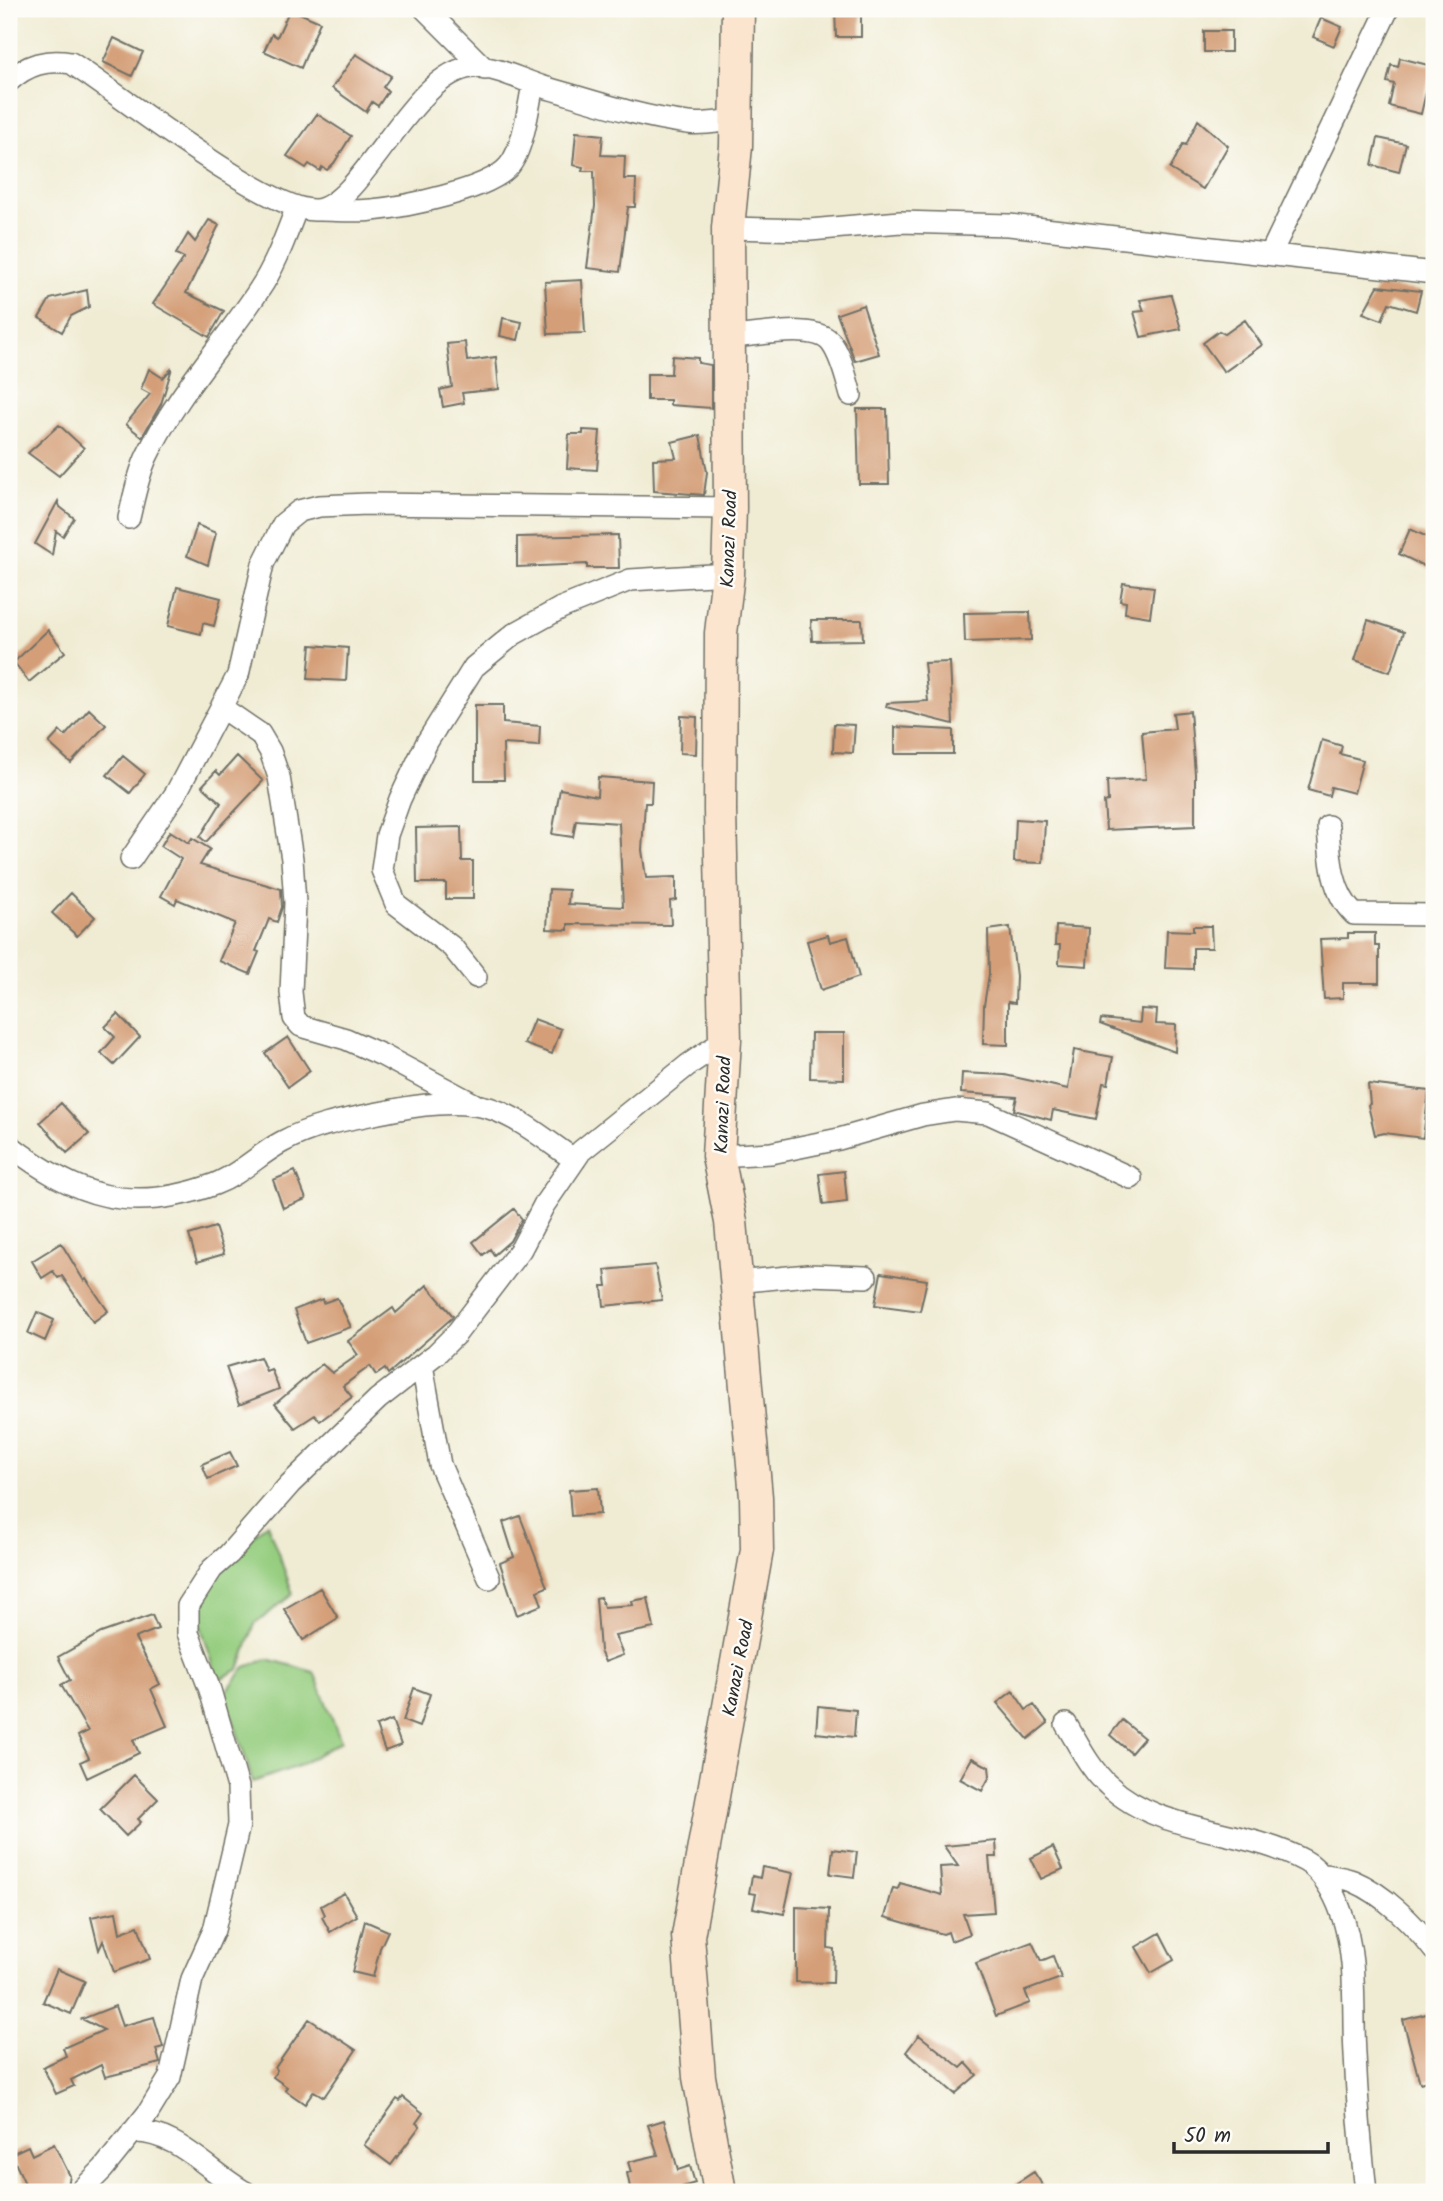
<svg xmlns="http://www.w3.org/2000/svg" width="1443" height="2201" font-family="Kalam,sans-serif">
<rect width="100%" height="100%" fill="#fdfcf7"/>
<filter id="ink" filterUnits="userSpaceOnUse"><feTurbulence type="fractalNoise" baseFrequency=".0143" numOctaves="2"/><feDisplacementMap in="SourceGraphic" scale="14" xChannelSelector="R" yChannelSelector="G"/><feConvolveMatrix kernelMatrix="1 2 1 2 8 2 1 2 1" color-interpolation-filters="sRGB"/></filter>
<filter id="wash" filterUnits="userSpaceOnUse"><feTurbulence type="fractalNoise" baseFrequency=".00686" numOctaves="4" result="noise"/><feDisplacementMap in="SourceGraphic" scale="28" xChannelSelector="R" yChannelSelector="G"/><feGaussianBlur stdDeviation="1.57" result="paint"/><feColorMatrix in="noise" values="0 0 0 0 0 0 0 0 0 0 0 0 0 0 0 0 0 1.4 0 .05"/><feComposite in="paint" operator="in"/></filter>
<g filter="url(#wash)">
<rect width="100%" height="100%" fill="#f0ecd4"/>
<path fill="#96ce80" stroke="#607c56" stroke-width="2" d="M 267,1523 L 293,1594 L 255,1624 L 239,1669 L 218,1680 L 195,1608 L 224,1564 Z
M 268,1659 L 314,1672 L 341,1741 L 298,1766 L 253,1782 L 225,1694 L 245,1667 Z"/>
<g id="blocks">
<path fill="#d49f78" d="M 290,9 L 320,22 L 301,68 L 264,51 L 272,34 L 277,37 Z
M 835,9 L 861,9 L 861,37 L 836,37 Z
M 1321,18 L 1342,27 L 1334,46 L 1313,37 Z
M 1204,31 L 1231,31 L 1231,52 L 1204,52 Z
M 114,38 L 143,52 L 132,76 L 103,62 Z
M 356,54 L 391,76 L 383,87 L 388,91 L 378,106 L 372,102 L 366,112 L 332,88 Z
M 1400,58 L 1432,66 L 1421,114 L 1389,106 L 1394,84 L 1387,82 L 1391,65 L 1398,67 Z
M 317,114 L 351,136 L 334,163 L 327,170 L 322,167 L 320,171 L 309,164 L 306,168 L 287,156 Z
M 1198,120 L 1228,146 L 1203,189 L 1170,169 L 1183,144 L 1186,145 Z
M 576,132 L 603,135 L 601,155 L 625,156 L 624,179 L 636,179 L 635,207 L 628,207 L 620,272 L 587,268 L 595,206 L 594,171 L 582,171 L 583,167 L 573,165 Z
M 1378,138 L 1406,144 L 1399,172 L 1372,165 Z
M 209,220 L 219,225 L 186,293 L 224,311 L 209,337 L 153,304 L 184,258 L 176,254 L 188,234 L 195,242 Z
M 582,280 L 585,333 L 548,334 L 545,282 Z
M 1378,286 L 1421,291 L 1416,311 L 1389,303 L 1382,320 L 1363,313 Z
M 87,290 L 89,307 L 71,316 L 62,332 L 39,318 L 50,299 Z
M 1171,295 L 1181,329 L 1141,337 L 1134,312 L 1144,311 L 1140,300 Z
M 863,305 L 879,354 L 855,361 L 837,314 Z
M 503,318 L 522,322 L 518,340 L 500,336 Z
M 1245,320 L 1262,345 L 1224,372 L 1203,343 L 1219,331 L 1225,334 Z
M 465,342 L 467,361 L 496,357 L 499,389 L 462,393 L 464,403 L 443,407 L 440,390 L 452,387 L 447,344 Z
M 672,356 L 698,358 L 698,363 L 711,365 L 711,408 L 670,405 L 670,400 L 647,400 L 647,374 L 671,374 Z
M 172,368 L 161,404 L 142,437 L 126,424 L 150,394 L 141,389 L 149,369 L 163,378 Z
M 857,409 L 887,409 L 889,484 L 859,484 Z
M 59,425 L 84,448 L 59,476 L 28,453 Z
M 583,430 L 600,431 L 597,470 L 567,468 L 569,434 L 583,434 Z
M 700,435 L 707,472 L 704,495 L 654,491 L 653,459 L 676,458 L 672,442 Z
M 58,501 L 60,507 L 74,518 L 63,536 L 56,531 L 52,555 L 35,544 Z
M 197,525 L 216,533 L 208,565 L 187,556 Z
M 1410,529 L 1434,540 L 1434,571 L 1399,554 Z
M 618,535 L 619,568 L 587,568 L 587,564 L 517,567 L 517,537 Z
M 1123,583 L 1154,587 L 1150,617 L 1125,613 L 1126,602 L 1120,601 Z
M 177,587 L 221,598 L 214,626 L 203,623 L 201,634 L 168,626 Z
M 1030,612 L 1031,640 L 965,642 L 964,613 Z
M 811,620 L 862,620 L 863,640 L 812,641 Z
M 1368,620 L 1404,632 L 1390,672 L 1355,660 Z
M 48,630 L 65,652 L 29,682 L 14,662 Z
M 311,645 L 348,648 L 346,681 L 308,679 Z
M 950,662 L 953,724 L 886,707 L 887,703 L 928,701 L 924,663 Z
M 475,705 L 503,705 L 503,723 L 540,726 L 539,746 L 503,744 L 504,780 L 475,780 Z
M 89,709 L 106,725 L 71,763 L 49,743 L 60,731 L 65,736 Z
M 1190,711 L 1195,774 L 1195,826 L 1106,830 L 1104,802 L 1108,801 L 1107,781 L 1146,779 L 1142,732 L 1175,729 L 1173,713 Z
M 681,716 L 697,717 L 696,754 L 680,753 Z
M 834,724 L 855,725 L 853,753 L 833,752 Z
M 895,727 L 953,730 L 953,754 L 895,754 Z
M 1322,740 L 1342,746 L 1340,754 L 1363,760 L 1354,793 L 1331,787 L 1329,796 L 1308,790 Z
M 123,756 L 145,774 L 130,793 L 107,775 Z
M 237,756 L 263,781 L 206,842 L 200,837 L 221,803 L 202,786 L 216,771 L 220,775 Z
M 598,777 L 652,781 L 651,803 L 645,803 L 642,850 L 646,878 L 676,877 L 676,900 L 670,901 L 671,925 L 568,924 L 568,930 L 547,929 L 549,889 L 569,890 L 568,904 L 623,907 L 619,823 L 576,820 L 573,837 L 552,834 L 560,789 L 597,796 Z
M 1016,819 L 1045,821 L 1043,863 L 1014,862 Z
M 461,827 L 462,861 L 473,861 L 473,899 L 446,899 L 446,883 L 417,883 L 416,828 Z
M 170,831 L 189,843 L 192,838 L 210,849 L 200,865 L 281,889 L 282,907 L 277,922 L 269,919 L 256,951 L 259,952 L 250,974 L 219,961 L 235,923 L 177,899 L 175,904 L 161,896 L 181,859 L 161,846 Z
M 71,893 L 95,917 L 77,936 L 52,913 Z
M 1056,926 L 1089,928 L 1087,966 L 1059,964 L 1060,945 L 1055,945 Z
M 1193,926 L 1211,926 L 1212,948 L 1193,948 L 1193,969 L 1165,968 L 1167,930 L 1193,931 Z
M 1010,927 L 1016,976 L 1015,1003 L 1008,1002 L 1008,1045 L 983,1044 L 984,1005 L 989,974 L 988,930 Z
M 1348,933 L 1375,933 L 1375,946 L 1379,946 L 1379,983 L 1343,983 L 1343,998 L 1324,999 L 1320,939 L 1348,938 Z
M 828,935 L 830,942 L 848,937 L 859,977 L 821,990 L 807,941 Z
M 1141,1009 L 1157,1010 L 1156,1024 L 1176,1025 L 1175,1052 L 1100,1024 L 1101,1019 L 1140,1023 Z
M 118,1014 L 140,1037 L 114,1065 L 101,1053 L 115,1037 L 105,1027 Z
M 534,1019 L 561,1029 L 552,1054 L 524,1044 Z
M 811,1033 L 844,1033 L 844,1079 L 810,1078 Z
M 288,1037 L 310,1071 L 288,1087 L 265,1053 Z
M 1074,1050 L 1113,1057 L 1108,1084 L 1103,1083 L 1096,1119 L 1053,1110 L 1051,1120 L 1014,1110 L 1017,1097 L 961,1093 L 962,1073 L 1005,1075 L 1068,1089 Z
M 1368,1084 L 1429,1091 L 1423,1138 L 1384,1133 L 1375,1135 L 1368,1105 L 1370,1104 Z
M 61,1103 L 89,1134 L 67,1153 L 40,1122 Z
M 295,1171 L 306,1199 L 283,1208 L 273,1180 Z
M 844,1171 L 847,1202 L 823,1205 L 819,1174 Z
M 514,1209 L 522,1219 L 510,1241 L 494,1255 L 490,1249 L 483,1255 L 473,1242 Z
M 215,1227 L 224,1254 L 197,1262 L 189,1235 Z
M 61,1243 L 84,1281 L 86,1279 L 108,1311 L 93,1322 L 62,1276 L 58,1278 L 53,1271 L 42,1278 L 32,1261 Z
M 655,1265 L 662,1300 L 604,1306 L 602,1286 L 607,1286 L 605,1270 Z
M 881,1273 L 927,1280 L 920,1311 L 875,1305 Z
M 427,1285 L 453,1316 L 452,1318 L 388,1374 L 385,1369 L 376,1375 L 370,1366 L 343,1386 L 352,1397 L 320,1421 L 315,1415 L 295,1428 L 275,1404 L 322,1364 L 332,1373 L 358,1355 L 348,1341 L 393,1308 L 396,1313 Z
M 337,1298 L 351,1327 L 306,1343 L 294,1310 L 322,1299 L 323,1303 Z
M 37,1312 L 54,1320 L 45,1341 L 28,1333 Z
M 260,1357 L 266,1371 L 271,1369 L 279,1389 L 239,1405 L 226,1367 Z
M 230,1452 L 237,1466 L 208,1479 L 202,1464 Z
M 598,1488 L 600,1514 L 571,1516 L 569,1490 Z
M 520,1516 L 547,1587 L 537,1591 L 542,1605 L 517,1615 L 500,1563 L 514,1557 L 503,1522 Z
M 320,1588 L 338,1618 L 303,1640 L 284,1609 Z
M 600,1597 L 604,1607 L 633,1605 L 632,1601 L 648,1598 L 654,1628 L 615,1636 L 623,1655 L 605,1662 L 600,1651 L 596,1598 Z
M 152,1615 L 158,1629 L 135,1638 L 160,1684 L 151,1689 L 167,1726 L 133,1740 L 139,1753 L 87,1778 L 80,1762 L 89,1758 L 78,1736 L 88,1731 L 61,1685 L 70,1680 L 58,1657 L 101,1633 Z
M 414,1688 L 430,1694 L 419,1727 L 403,1721 Z
M 1013,1691 L 1026,1710 L 1034,1705 L 1048,1723 L 1028,1739 L 997,1703 Z
M 818,1706 L 856,1710 L 854,1737 L 816,1733 Z
M 392,1720 L 401,1745 L 385,1751 L 376,1726 Z
M 1122,1720 L 1144,1738 L 1131,1753 L 1110,1735 Z
M 972,1758 L 989,1767 L 990,1776 L 982,1791 L 960,1779 Z
M 134,1775 L 158,1799 L 138,1819 L 141,1822 L 126,1836 L 100,1809 Z
M 996,1841 L 997,1857 L 989,1857 L 994,1912 L 963,1914 L 970,1934 L 951,1941 L 948,1932 L 943,1934 L 885,1917 L 893,1888 L 898,1889 L 900,1883 L 942,1895 L 940,1867 L 958,1866 L 944,1846 Z
M 1053,1847 L 1063,1869 L 1041,1879 L 1031,1858 Z
M 833,1849 L 857,1852 L 854,1877 L 830,1874 Z
M 762,1867 L 793,1873 L 784,1914 L 753,1908 L 756,1894 L 749,1893 L 752,1876 L 760,1878 Z
M 344,1893 L 357,1916 L 330,1932 L 322,1917 L 325,1915 L 321,1906 Z
M 796,1907 L 829,1909 L 828,1948 L 834,1949 L 833,1983 L 796,1982 Z
M 116,1912 L 120,1933 L 138,1926 L 150,1959 L 114,1972 L 103,1941 L 99,1950 L 91,1917 Z
M 365,1921 L 388,1931 L 380,1948 L 373,1977 L 352,1972 Z
M 1160,1933 L 1174,1960 L 1151,1973 L 1136,1947 Z
M 1032,1942 L 1041,1961 L 1053,1956 L 1061,1978 L 1025,1991 L 1030,2003 L 996,2016 L 976,1963 Z
M 57,1969 L 85,1981 L 71,2014 L 43,2002 Z
M 115,2006 L 122,2026 L 154,2017 L 163,2047 L 156,2049 L 160,2063 L 105,2077 L 101,2065 L 71,2080 L 74,2086 L 56,2094 L 43,2067 L 66,2056 L 63,2048 L 104,2030 L 82,2019 Z
M 1434,2012 L 1434,2079 L 1420,2083 L 1403,2020 Z
M 309,2019 L 356,2050 L 324,2097 L 314,2091 L 305,2104 L 285,2090 L 287,2087 L 273,2077 L 277,2070 L 275,2068 Z
M 919,2035 L 961,2068 L 966,2063 L 977,2075 L 955,2094 L 906,2052 Z
M 403,2097 L 423,2113 L 416,2123 L 420,2126 L 391,2165 L 364,2145 L 397,2099 L 400,2101 Z
M 664,2120 L 678,2170 L 690,2166 L 695,2183 L 682,2187 L 683,2190 L 679,2192 L 631,2192 L 627,2173 L 631,2172 L 628,2162 L 658,2155 L 648,2125 Z
M 54,2144 L 70,2176 L 67,2190 L 29,2192 L 11,2154 L 28,2146 L 32,2155 Z
M 1034,2172 L 1047,2192 L 1003,2192 Z"/>
</g>
</g>
<g filter="url(#ink)">
<use href="#blocks" fill-opacity="0" stroke="#706f66" stroke-width="2"/>
<g fill="none" stroke-linecap="round" stroke-linejoin="round">
<g stroke="#706f66" stroke-width="24">
<path id="minor" d="M 425,9 L 485,69
M 9,81 C 28,64 46,59 71,63 C 118,93 268,212 315,210 C 362,207 412,71 473,67 C 496,66 523,81 544,87 C 592,101 639,117 688,123 C 704,125 721,121 736,120
M 319,210 C 336,210 355,212 372,210 C 404,207 489,190 509,166 C 523,150 529,105 533,84
M 728,228 L 810,230 L 900,222 L 1009,225 L 1434,273
M 1271,253 L 1388,9
M 728,337 C 753,337 818,321 832,344 C 842,358 846,378 851,395
M 129,518 C 134,497 138,475 147,456 C 176,395 222,346 259,290 C 276,265 286,235 297,207
M 222,708 L 260,734 L 270,751 L 279,777 L 292,859 L 295,903 L 291,992 L 294,1018 L 301,1026 L 346,1039 L 382,1055 L 474,1104
M 1328,826 C 1330,856 1331,892 1354,914 L 1434,915
M 131,859 L 176,793 L 238,675 L 263,564 L 283,524 L 299,511 L 319,506 L 368,504 L 730,508
M 476,977 L 452,947 L 396,904 L 382,870 L 387,835 L 400,799 L 427,742 L 474,667 L 514,634 L 561,608 L 630,580 L 728,574
M 9,1145 C 77,1197 131,1215 215,1184 C 241,1174 259,1154 282,1142 C 317,1123 356,1118 394,1110 C 424,1104 460,1100 489,1108 C 521,1118 548,1142 575,1160
M 718,1156 L 771,1153 L 839,1139 L 923,1115 L 955,1110 L 988,1113 L 1131,1178
M 736,1282 L 808,1275 L 866,1277
M 422,1365 L 440,1465 L 489,1578
M 1066,1724 C 1078,1744 1090,1769 1108,1785 C 1161,1835 1243,1827 1305,1861 C 1322,1870 1335,1895 1341,1912 C 1358,1958 1352,2006 1355,2054 C 1357,2100 1361,2147 1366,2192
M 1320,1874 C 1330,1876 1343,1877 1353,1881 C 1384,1894 1414,1924 1434,1950
M 132,2132 C 176,2130 209,2172 245,2192
M 80,2192 L 103,2169 L 148,2113 L 170,2077 L 192,1979 L 214,1930 L 239,1825 L 238,1787 L 210,1690 L 188,1633 L 188,1606 L 212,1569 L 229,1554 L 290,1484 L 378,1399 L 436,1354 L 456,1334 L 521,1249 L 544,1205 L 581,1151 L 688,1065 L 725,1040"/>
</g>
<g stroke="#706f66" stroke-width="35">
<path id="secondary" d="M 720,2192 L 699,2077 L 688,1936 L 757,1550 L 756,1497 L 731,1222 L 718,1156 L 725,1040 L 720,810 L 721,633 L 728,574 L 730,508 L 728,228 L 736,146 L 738,9"/>
</g>
<use href="#minor" stroke="#fff" stroke-width="21"/>
<use href="#secondary" stroke="#fbe5cf" stroke-width="32"/>
</g>
</g>
<g text-anchor="middle" stroke-width="5" stroke-linejoin="round" paint-order="stroke">
<g font-size="19" fill="#2b2b2b" stroke="#fdfcf7">
<text transform="translate(728 539) rotate(-88)" y="7">Kanazi Road</text>
<text transform="translate(722 1105) rotate(-88)" y="7">Kanazi Road</text>
<text transform="translate(737 1668) rotate(-79)" y="7">Kanazi Road</text>
</g>
</g>
<rect width="1443" height="2201" fill="none" stroke="#fdfcf7" stroke-width="35"/>
<path d="M1174 2142v10h154v-10" fill="none" stroke="#2b2b2b" stroke-width="3.5"/>
<text x="1184" y="2142" font-size="21" fill="#2b2b2b" stroke="#fdfcf7" stroke-width="5" paint-order="stroke">50 m</text>
</svg>
